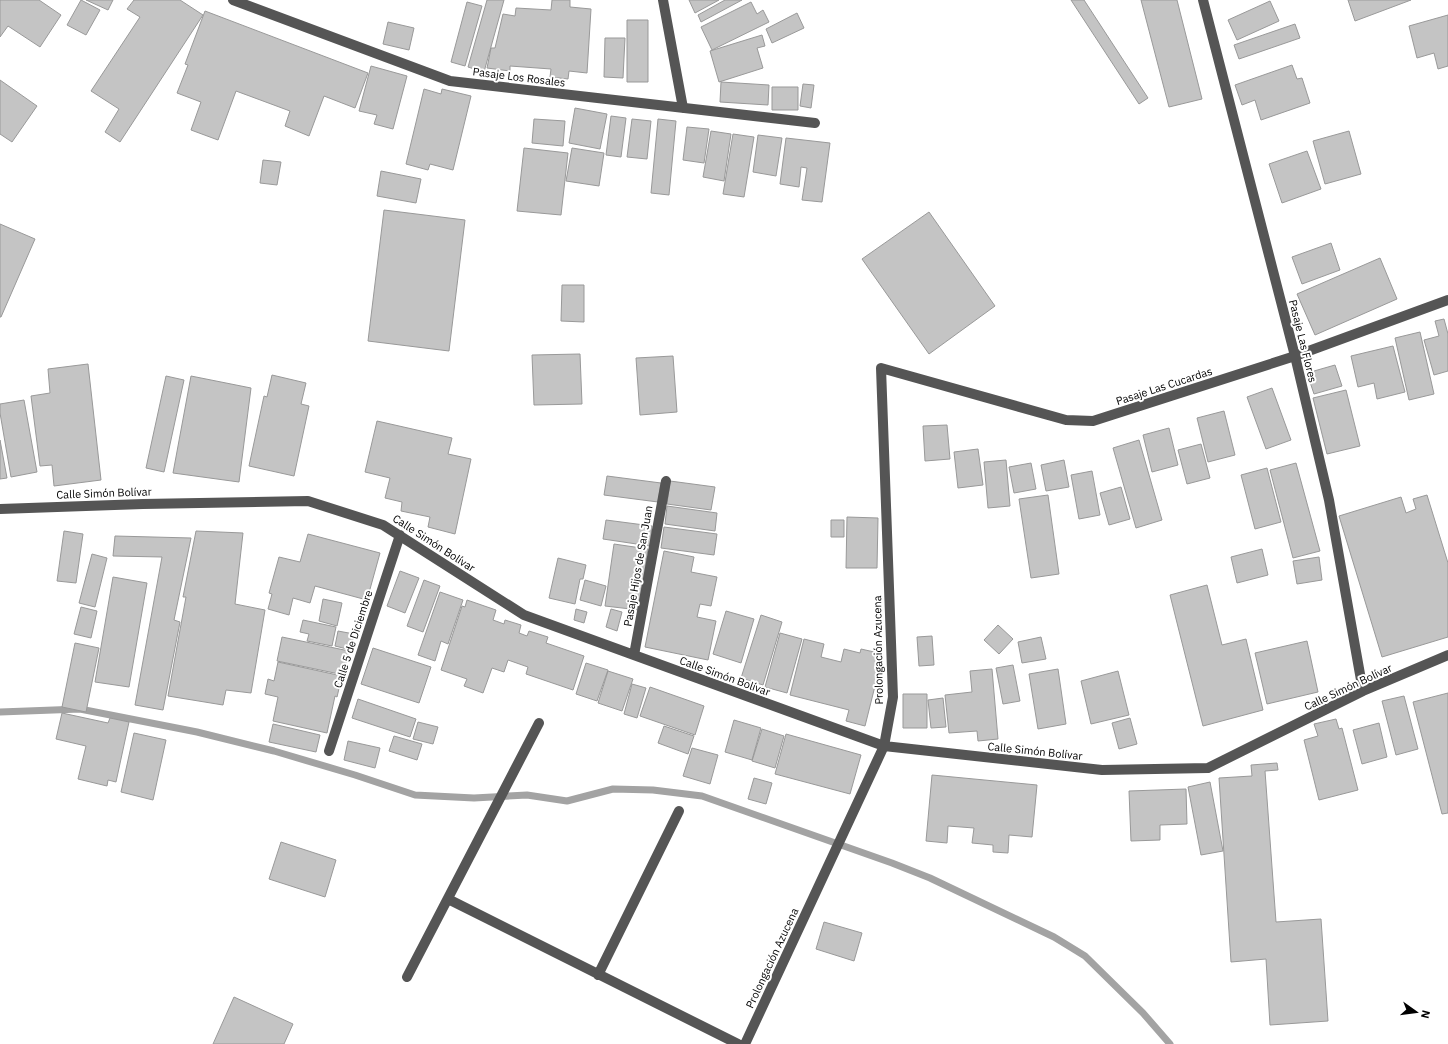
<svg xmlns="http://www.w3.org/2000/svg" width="1448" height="1044" font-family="'IBM Plex Sans',sans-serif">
<rect width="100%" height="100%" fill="#fff"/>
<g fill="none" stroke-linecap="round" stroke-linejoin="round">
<path stroke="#a3a3a3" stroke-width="7" d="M 0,712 L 80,709 L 197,732 L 274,751 L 355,775 L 415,795 L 474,798 L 527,795 L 567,801 L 613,789 L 653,790 L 702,796 L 892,863 L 930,878 L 1054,937 L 1085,956 L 1143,1013 L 1170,1044"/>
</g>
<path fill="#c4c4c4" stroke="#999" d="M 0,0 L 39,0 L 61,15 L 40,47 L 8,26 L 0,37 Z
M 81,0 L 100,10 L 86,35 L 67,25 Z
M 86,0 L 113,0 L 108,10 Z
M 134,0 L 180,0 L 203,15 L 120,142 L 105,132 L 119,109 L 91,91 L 140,17 L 127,9 Z
M 487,0 L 504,0 L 484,72 L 468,67 Z
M 552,0 L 570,0 L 570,7 L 591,9 L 587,73 L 569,71 L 568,79 L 550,77 L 551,69 L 510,66 L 510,71 L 487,68 L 491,48 L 495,48 L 503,14 L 515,16 L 516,8 L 551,10 Z
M 689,0 L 719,0 L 695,13 Z
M 725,0 L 742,0 L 701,22 L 698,15 Z
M 1071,0 L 1084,0 L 1148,98 L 1139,104 Z
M 1141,0 L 1177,0 L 1202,99 L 1169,107 Z
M 1348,0 L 1411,0 L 1355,21 Z
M 1270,1 L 1279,21 L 1237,40 L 1228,20 Z
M 467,2 L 482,6 L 465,66 L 451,62 Z
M 751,2 L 757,14 L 763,10 L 769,22 L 712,50 L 701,27 Z
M 205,11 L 368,73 L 355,108 L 324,96 L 309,136 L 285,126 L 290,111 L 236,91 L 218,140 L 191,130 L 201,102 L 177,93 L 188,65 L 185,64 Z
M 797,13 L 804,28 L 772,43 L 766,29 Z
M 1448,15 L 1448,66 L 1438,69 L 1434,53 L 1417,58 L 1409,26 Z
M 627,20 L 648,20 L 648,82 L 627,82 Z
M 388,22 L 414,28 L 409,50 L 383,44 Z
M 1295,24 L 1300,38 L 1239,59 L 1234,45 Z
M 762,35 L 765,46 L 757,48 L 763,68 L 719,82 L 710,51 Z
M 605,38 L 625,38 L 623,78 L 604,77 Z
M 1292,65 L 1297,79 L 1302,78 L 1310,103 L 1261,120 L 1255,100 L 1242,105 L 1235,85 Z
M 371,66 L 407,76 L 393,129 L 374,124 L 377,115 L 359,111 Z
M 0,80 L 37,106 L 12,142 L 0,134 Z
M 721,82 L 769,85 L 768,105 L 720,102 Z
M 803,84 L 814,85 L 811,108 L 800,106 Z
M 772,87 L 798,87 L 798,110 L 772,110 Z
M 424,89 L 441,94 L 442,89 L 471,96 L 453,170 L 430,164 L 428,170 L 406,164 Z
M 575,108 L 607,114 L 600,149 L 569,143 Z
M 611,116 L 626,118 L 621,157 L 606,155 Z
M 534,119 L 565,121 L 563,146 L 532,143 Z
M 632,119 L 651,121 L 647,159 L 627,157 Z
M 658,119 L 676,121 L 669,195 L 651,193 Z
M 687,127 L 709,129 L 704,163 L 683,160 Z
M 711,131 L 731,134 L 724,181 L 703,177 Z
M 1349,131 L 1361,174 L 1325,184 L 1313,141 Z
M 733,134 L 754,137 L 744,197 L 723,194 Z
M 758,135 L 782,138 L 776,176 L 753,172 Z
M 786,138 L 830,143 L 822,202 L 802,200 L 807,168 L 801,167 L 799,187 L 780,184 Z
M 524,148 L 568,153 L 561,215 L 517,211 Z
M 572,148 L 604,153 L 599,186 L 566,181 Z
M 1307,151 L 1321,189 L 1282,203 L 1269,164 Z
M 263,160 L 281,162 L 277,185 L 260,183 Z
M 381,171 L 421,179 L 416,203 L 377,196 Z
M 384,210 L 465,220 L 449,351 L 368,341 Z
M 929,212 L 995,306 L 929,354 L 862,259 Z
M 0,224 L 35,239 L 1,317 L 0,317 Z
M 1331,243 L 1340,270 L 1302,284 L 1292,257 Z
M 1380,258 L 1397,299 L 1315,335 L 1297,294 Z
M 562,285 L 584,285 L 584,322 L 561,321 Z
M 1444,319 L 1448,334 L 1448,371 L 1434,375 L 1424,340 L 1439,336 L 1435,321 Z
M 1420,332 L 1434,394 L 1409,400 L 1395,338 Z
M 1393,346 L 1405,392 L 1377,399 L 1374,383 L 1358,387 L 1351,356 Z
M 580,354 L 582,404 L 534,405 L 532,355 Z
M 673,356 L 677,412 L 640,415 L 636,358 Z
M 88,364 L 101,480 L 54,486 L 52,465 L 40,466 L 31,396 L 50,393 L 48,369 Z
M 1335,365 L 1342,386 L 1314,394 L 1307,373 Z
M 272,375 L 306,383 L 301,404 L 309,406 L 294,476 L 249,466 L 264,396 L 267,397 Z
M 166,376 L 184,380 L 164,472 L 146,468 Z
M 191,376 L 251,388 L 239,482 L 173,473 Z
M 1272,388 L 1291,440 L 1266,449 L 1247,397 Z
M 1346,390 L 1360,446 L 1327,454 L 1313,398 Z
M 24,400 L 37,472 L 11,477 L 0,413 L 0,404 Z
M 1224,411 L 1235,455 L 1208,462 L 1197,418 Z
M 377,421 L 452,438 L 448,454 L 471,459 L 455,534 L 428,527 L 430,517 L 401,511 L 402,502 L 385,498 L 390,478 L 365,472 Z
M 947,425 L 950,459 L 925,461 L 923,426 Z
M 1169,428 L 1178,465 L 1152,472 L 1143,435 Z
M 0,440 L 7,478 L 0,479 Z
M 1139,440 L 1162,520 L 1136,528 L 1113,448 Z
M 1201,444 L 1210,478 L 1187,484 L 1178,450 Z
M 978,449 L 983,485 L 958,488 L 954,452 Z
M 1006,460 L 1010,506 L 988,508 L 984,462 Z
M 1064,460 L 1069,487 L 1046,491 L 1041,465 Z
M 1031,463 L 1036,489 L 1014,493 L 1009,467 Z
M 1296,463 L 1320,551 L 1293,558 L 1270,470 Z
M 1267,468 L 1281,522 L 1255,529 L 1241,475 Z
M 1092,471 L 1100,515 L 1079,519 L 1071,475 Z
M 607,476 L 661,483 L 658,502 L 604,495 Z
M 670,481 L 715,487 L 711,510 L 667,504 Z
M 1121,487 L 1130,519 L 1109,525 L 1100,493 Z
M 1048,495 L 1059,574 L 1031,578 L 1019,499 Z
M 1427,495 L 1448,563 L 1448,637 L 1382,657 L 1339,516 L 1401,497 L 1406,513 L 1416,509 L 1413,499 Z
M 667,506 L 717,513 L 715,531 L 665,524 Z
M 847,517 L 878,518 L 877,568 L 846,568 Z
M 606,520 L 652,526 L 650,546 L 603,539 Z
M 831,520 L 844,520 L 844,537 L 831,537 Z
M 664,527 L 717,534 L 714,555 L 661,548 Z
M 64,531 L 83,534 L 76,583 L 57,581 Z
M 196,531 L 243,533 L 235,604 L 265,610 L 251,693 L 226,690 L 223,705 L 168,696 L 186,597 L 183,597 Z
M 308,534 L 380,553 L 367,600 L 315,586 L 310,603 L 293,598 L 289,615 L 268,609 L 272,594 L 269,593 L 279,557 L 300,562 Z
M 115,536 L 191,538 L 174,620 L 180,622 L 163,710 L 135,705 L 162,557 L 113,556 Z
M 614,544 L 648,549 L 639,610 L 605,606 Z
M 1262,549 L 1268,575 L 1237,583 L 1231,557 Z
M 664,551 L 694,557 L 691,572 L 717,577 L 711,606 L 700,604 L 697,617 L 716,621 L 708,660 L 645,647 Z
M 92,554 L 107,558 L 95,607 L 79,603 Z
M 1319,557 L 1322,580 L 1297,584 L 1293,561 Z
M 558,558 L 586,565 L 583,579 L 580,579 L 575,604 L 549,598 Z
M 400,571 L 419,578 L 405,613 L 387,606 Z
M 113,577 L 147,583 L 129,687 L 95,682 Z
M 424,580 L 440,586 L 423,632 L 407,626 Z
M 585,580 L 606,586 L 601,606 L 580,600 Z
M 1207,585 L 1222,645 L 1246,639 L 1263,710 L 1203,726 L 1170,595 Z
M 440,592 L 463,600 L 448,644 L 441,641 L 435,661 L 418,655 Z
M 323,599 L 342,603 L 337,626 L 319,621 Z
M 467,600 L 496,610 L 493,620 L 504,624 L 505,620 L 521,625 L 519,633 L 527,636 L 529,631 L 548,637 L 546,643 L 584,656 L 573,690 L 526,674 L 528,667 L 508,660 L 504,672 L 492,668 L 483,693 L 464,686 L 467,679 L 441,670 L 462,606 L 465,607 Z
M 81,607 L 97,611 L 91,638 L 74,634 Z
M 576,609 L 587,612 L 584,623 L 574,620 Z
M 611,609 L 622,612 L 617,631 L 606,627 Z
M 726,611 L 754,619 L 741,663 L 713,654 Z
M 761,615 L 782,622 L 763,685 L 741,678 Z
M 303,620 L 336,627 L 332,646 L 307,641 L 309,634 L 300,632 Z
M 998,625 L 1013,639 L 999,654 L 984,640 Z
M 338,631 L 354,634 L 351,650 L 335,646 Z
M 780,633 L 802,639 L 787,693 L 765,687 Z
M 932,636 L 934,665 L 919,666 L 917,637 Z
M 282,637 L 349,651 L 344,675 L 277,661 Z
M 1041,637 L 1046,659 L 1022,663 L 1018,642 Z
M 804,639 L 824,644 L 821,657 L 841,662 L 844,649 L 860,653 L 861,649 L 883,654 L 865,726 L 846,721 L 849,710 L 790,695 Z
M 1307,641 L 1318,692 L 1267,704 L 1255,653 Z
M 75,643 L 99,648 L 86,712 L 62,707 Z
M 373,648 L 431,667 L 419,703 L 361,684 Z
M 278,662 L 342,676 L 337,697 L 335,696 L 327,733 L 273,721 L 278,697 L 265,694 L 268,679 L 274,681 Z
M 586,663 L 608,670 L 597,701 L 576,694 Z
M 1013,665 L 1020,701 L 1003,704 L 996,668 Z
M 992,669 L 998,739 L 978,741 L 977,731 L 949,733 L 945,695 L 972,692 L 970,671 Z
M 1058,669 L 1066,724 L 1038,729 L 1029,674 Z
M 608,671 L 633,679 L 622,711 L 598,703 Z
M 1118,671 L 1129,715 L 1091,724 L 1081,681 Z
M 632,684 L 646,688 L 637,718 L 624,714 Z
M 650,687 L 704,706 L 695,735 L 640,716 Z
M 1448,693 L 1448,813 L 1442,814 L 1413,702 Z
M 903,694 L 927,694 L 927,728 L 903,728 Z
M 1404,696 L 1418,749 L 1396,755 L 1382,701 Z
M 943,698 L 946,727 L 931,728 L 928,700 Z
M 358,699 L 416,719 L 410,737 L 352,718 Z
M 62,713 L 108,723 L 110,718 L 129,722 L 116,782 L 108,780 L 107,786 L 78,779 L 86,746 L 56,739 Z
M 1130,718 L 1137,744 L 1119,749 L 1112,723 Z
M 1336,719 L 1339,729 L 1342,728 L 1358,790 L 1319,800 L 1304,740 L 1318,736 L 1314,724 Z
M 734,720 L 761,728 L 752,760 L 725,752 Z
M 418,722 L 438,727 L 433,744 L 413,739 Z
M 1379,723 L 1387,757 L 1362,764 L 1353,730 Z
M 273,724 L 320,735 L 316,752 L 269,742 Z
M 664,726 L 694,736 L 688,754 L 658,743 Z
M 762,729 L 784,736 L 775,768 L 752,761 Z
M 134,733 L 166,740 L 153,800 L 121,792 Z
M 786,734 L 861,755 L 850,794 L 775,774 Z
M 394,736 L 422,744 L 417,760 L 389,751 Z
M 348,741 L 380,748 L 375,768 L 344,760 Z
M 692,748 L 718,755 L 710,784 L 683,776 Z
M 1277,763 L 1278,770 L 1265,771 L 1276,922 L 1321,919 L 1328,1021 L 1270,1025 L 1266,959 L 1231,962 L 1219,778 L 1252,776 L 1251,765 Z
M 932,775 L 1037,785 L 1032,837 L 1009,835 L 1008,853 L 993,852 L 993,845 L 972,843 L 974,828 L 948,826 L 947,843 L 926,841 Z
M 754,778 L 772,783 L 766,804 L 748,799 Z
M 1210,782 L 1223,851 L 1201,855 L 1188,787 Z
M 1186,789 L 1187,824 L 1160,825 L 1160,840 L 1131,841 L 1129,791 Z
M 281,842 L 336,860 L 325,897 L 269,879 Z
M 824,922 L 862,933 L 854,961 L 816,949 Z
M 234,997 L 293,1024 L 284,1044 L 213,1044 Z"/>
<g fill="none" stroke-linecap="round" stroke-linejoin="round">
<path stroke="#555" stroke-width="10" d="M 233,0 L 450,81 L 815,123
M 663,0 L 683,108
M 1203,0 L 1295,356 L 1329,500 L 1363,691
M 0,509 L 143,504 L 308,501 L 383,525 L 524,615 L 884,746 L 1102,770 L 1208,768 L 1363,691 L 1448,655
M 634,655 L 666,481
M 329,751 L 400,535
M 448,899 L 738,1044
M 598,975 L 679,811
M 407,977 L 539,723
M 745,1044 L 884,746 L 893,697 L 881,368 L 1066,420 L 1093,421 L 1295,356 L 1448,300"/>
</g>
<g text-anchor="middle" stroke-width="4" stroke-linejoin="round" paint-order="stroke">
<g font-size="11" fill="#000" stroke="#fff">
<text transform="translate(519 77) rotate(7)" y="4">Pasaje Los Rosales</text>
<text transform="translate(1303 341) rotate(76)" y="4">Pasaje Las Flores</text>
<text transform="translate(1164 386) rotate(-18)" y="4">Pasaje Las Cucardas</text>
<text transform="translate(104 493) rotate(-2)" y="4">Calle Simón Bolívar</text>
<text transform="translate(434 543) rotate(33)" y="4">Calle Simón Bolívar</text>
<text transform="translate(638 566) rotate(-80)" y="4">Pasaje Hijos de San Juan</text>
<text transform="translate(353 639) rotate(-72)" y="4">Calle 5 de Diciembre</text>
<text transform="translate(878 650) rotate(-91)" y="4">Prolongación Azucena</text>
<text transform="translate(725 676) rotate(20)" y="4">Calle Simón Bolívar</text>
<text transform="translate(1348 687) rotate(-25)" y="4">Calle Simón Bolívar</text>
<text transform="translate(1035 751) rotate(6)" y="4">Calle Simón Bolívar</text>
<text transform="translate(772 958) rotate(-65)" y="4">Prolongación Azucena</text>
</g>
</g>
<g transform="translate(1416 1012) rotate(104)" stroke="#ffffff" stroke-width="3" paint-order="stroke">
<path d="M0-3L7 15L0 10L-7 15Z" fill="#000000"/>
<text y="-6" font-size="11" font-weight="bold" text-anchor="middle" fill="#000000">N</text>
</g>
</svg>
